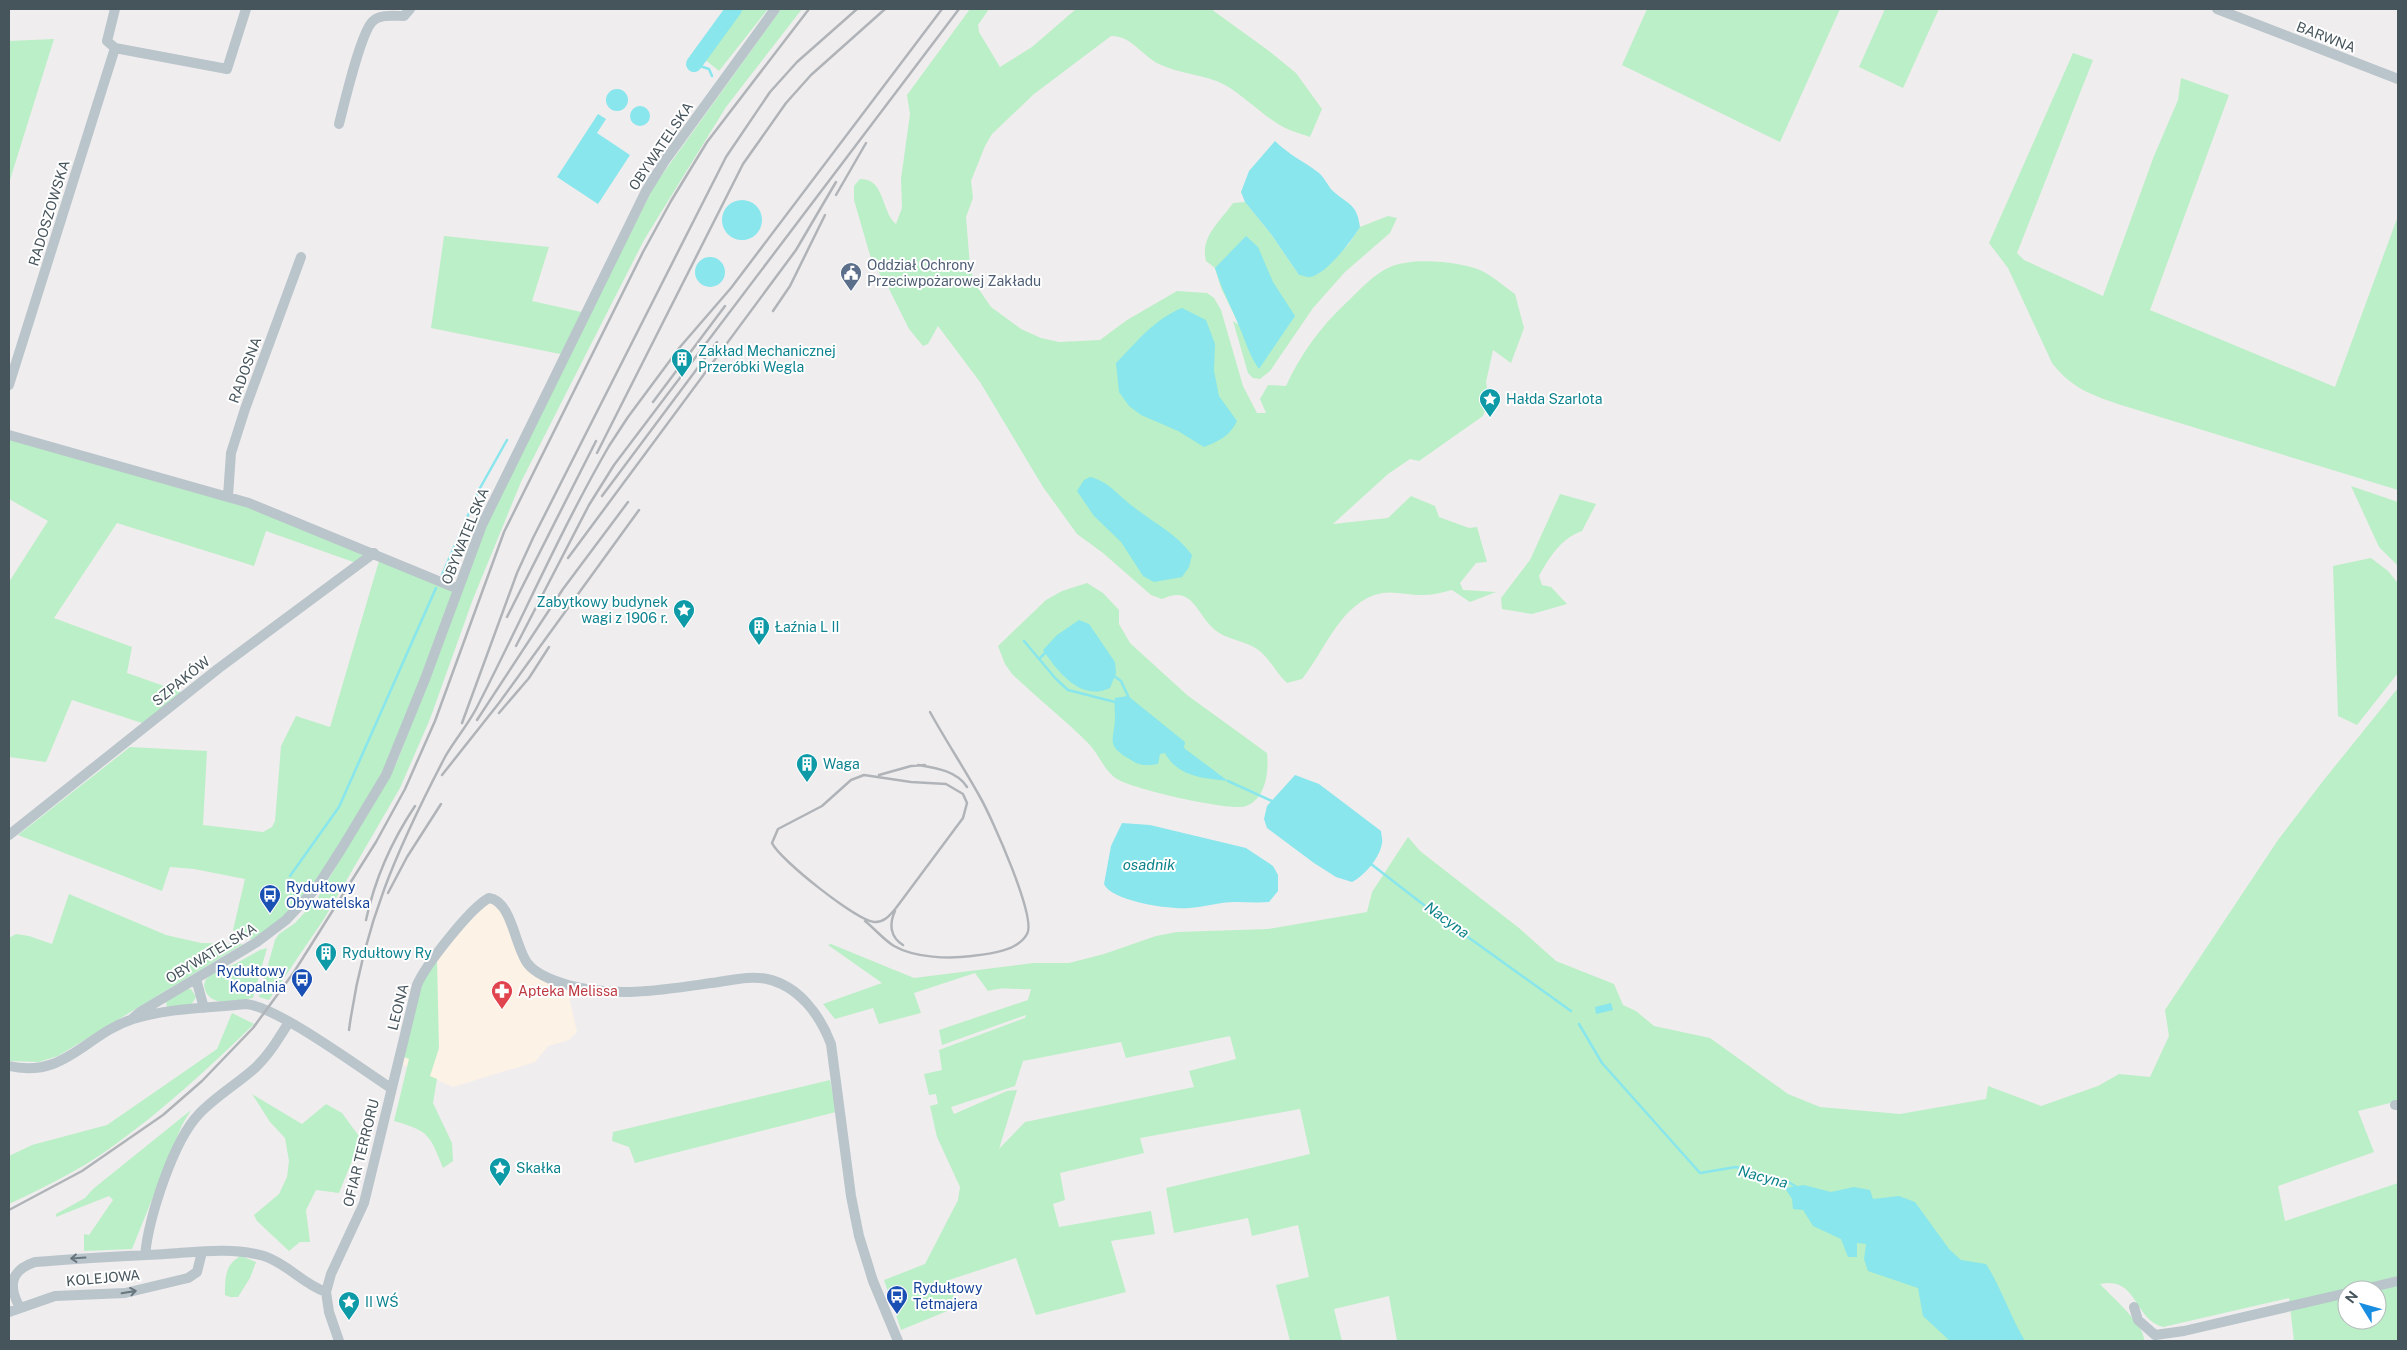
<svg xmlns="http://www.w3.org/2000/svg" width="2407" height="1350" font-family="'Public Sans',sans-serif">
<rect width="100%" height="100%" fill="#f0edee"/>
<path fill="#fcf2e6" d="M 496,900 L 526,961 L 567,988 L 577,1032 L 569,1040 L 548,1046 L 535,1062 L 453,1087 L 401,1064 L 415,992 L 473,912 Z"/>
<path fill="#bbefc7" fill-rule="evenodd" d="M 740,9 L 768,9 L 719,71 L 703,58 Z
M 781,9 L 802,9 L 726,107 L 644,240 L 521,482 L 473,599 L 430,719 L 400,788 L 324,919 L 269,1000 L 259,997 L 275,940 L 279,934 L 295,923 L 317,899 L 397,762 L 491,513 L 654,186 Z
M 970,9 L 989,9 L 978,25 L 979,32 L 1000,67 L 1032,47 L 1076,9 L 1211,9 L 1269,51 L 1296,73 L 1322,109 L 1310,137 C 1299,133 1287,130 1278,124 C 1259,112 1244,96 1225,85 C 1205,74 1179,74 1159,64 C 1142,56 1131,35 1111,36 L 1034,94 L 992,134 L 985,146 L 971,181 L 973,198 L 966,217 L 970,266 L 974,282 L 991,307 L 1021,329 L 1041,338 L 1059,342 L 1100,340 L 1127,320 L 1177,291 L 1207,293 L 1214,298 L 1221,310 L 1243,386 L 1257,413 L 1266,413 L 1260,399 L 1268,385 L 1286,386 C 1300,355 1321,326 1346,303 C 1360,290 1372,275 1390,267 C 1412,257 1463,261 1484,272 C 1495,278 1505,287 1515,294 L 1524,328 L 1511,363 L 1493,350 L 1486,382 L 1489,400 L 1483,416 L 1419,461 L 1410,459 L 1388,474 L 1333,524 L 1388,518 L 1411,496 L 1435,506 L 1439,517 L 1469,528 L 1477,527 L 1487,562 L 1476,563 L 1460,583 L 1463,590 L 1496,592 L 1470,602 L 1452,590 C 1441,593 1432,595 1421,595 C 1409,595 1394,591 1382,593 C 1341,601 1325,651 1302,679 L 1287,683 C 1276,673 1269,657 1257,649 C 1244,640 1227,640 1215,630 C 1196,614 1193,584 1162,599 L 1151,595 L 1103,553 L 1077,534 L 1043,487 L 980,382 L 938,326 L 928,344 L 923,346 L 909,329 L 887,285 L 872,262 L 854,200 L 854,186 L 860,179 C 885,178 881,212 896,224 L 902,208 L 901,179 L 910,114 L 907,95 Z
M 1647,9 L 1840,9 L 1780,142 L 1622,65 Z
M 1885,9 L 1939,9 L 1903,88 L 1859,67 Z
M 54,39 L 9,183 L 9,41 Z
M 2073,53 L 2093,60 L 2017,253 L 2024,260 L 2103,296 L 2154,156 L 2178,100 L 2181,78 L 2229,95 L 2150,310 L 2335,387 L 2398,216 L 2398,490 L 2121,405 C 2093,396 2070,387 2052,363 L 2008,268 L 1989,243 Z
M 1245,202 L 1271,234 L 1299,275 L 1318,274 L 1348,245 L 1360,227 L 1388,216 L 1397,218 L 1390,233 L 1345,272 L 1313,308 L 1270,371 L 1260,379 L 1253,378 L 1248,373 L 1233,321 L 1239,325 L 1221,288 L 1215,268 L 1206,261 C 1200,237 1219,223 1233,203 Z
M 444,236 L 549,247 L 532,301 L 586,313 L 565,355 L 431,328 Z
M 9,434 L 228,496 L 374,553 L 359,564 L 266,531 L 254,566 L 117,523 L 54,618 L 132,647 L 127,673 L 187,694 L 148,725 L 72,700 L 46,762 L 9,757 L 9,582 L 48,521 L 9,499 Z
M 2351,486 L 2398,502 L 2398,566 L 2379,547 Z
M 1560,494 L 1596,504 L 1582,531 C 1561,538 1549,558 1539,576 L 1542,585 L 1551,587 L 1567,604 L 1532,614 L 1502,609 L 1501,598 L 1530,560 Z
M 2371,558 L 2388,571 L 2398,583 L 2398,673 L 2357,725 L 2338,716 L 2333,566 Z
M 379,561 L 458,589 L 386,775 L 317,887 L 257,942 L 233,930 L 245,879 L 194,869 L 170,867 L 162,891 L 18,835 L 130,747 L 207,751 L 203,825 L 263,832 L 272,827 L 275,821 L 281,746 L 296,716 L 330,727 Z
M 1087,583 L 1103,593 L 1119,610 L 1119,624 L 1130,643 L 1187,695 L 1267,753 C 1269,771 1266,799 1246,806 C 1232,812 1132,789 1117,779 C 1104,771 1099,754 1088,743 C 1064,719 1037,698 1012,674 L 1005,664 L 998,646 L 1046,600 L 1062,591 Z
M 2398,688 L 2398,1101 L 2358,1111 L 2374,1152 L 2278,1186 L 2285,1221 L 2398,1183 L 2398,1341 L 2294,1341 L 2289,1298 L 2163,1327 C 2133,1319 2138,1276 2100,1284 C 2111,1296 2146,1326 2144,1341 L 1397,1341 L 1389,1296 L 1334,1309 L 1342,1341 L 1290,1341 L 1276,1285 L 1309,1277 L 1298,1225 L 1252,1236 L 1248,1218 L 1174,1233 L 1166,1188 L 1310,1154 L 1300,1109 L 1140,1138 L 1144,1153 L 1060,1173 L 1065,1200 L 1053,1204 L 1059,1227 L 1151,1211 L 1155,1234 L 1111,1241 L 1126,1292 L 1036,1315 L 1016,1258 L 949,1280 L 957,1307 L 901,1330 L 884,1280 L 925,1264 L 958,1200 L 960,1187 L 937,1137 L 930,1106 L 938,1104 L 936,1094 L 929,1095 L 924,1074 L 942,1070 L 939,1050 L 1025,1018 L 1026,1015 L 942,1045 L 939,1030 L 1028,1000 L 1031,989 C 1013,990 1007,986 988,991 L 975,973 L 914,993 L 921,1013 L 879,1024 L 873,1008 L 835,1019 L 823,1004 L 882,983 L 828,945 L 831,944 L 914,978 L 1033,963 L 1069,963 L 1104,954 L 1156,936 L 1177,932 L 1268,929 L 1367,912 L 1372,892 L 1408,837 L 1420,851 L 1519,928 L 1556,961 L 1614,984 L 1623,1005 L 1636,1011 L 1654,1026 L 1710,1038 L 1788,1094 L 1820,1107 L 1900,1114 L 1986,1099 L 1988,1086 L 2041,1106 L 2098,1086 L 2119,1074 L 2150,1077 L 2169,1036 L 2165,1010 L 2278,840 L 2323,781 ZM 1230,1036 L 1236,1059 L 1189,1071 L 1194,1087 L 1025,1122 L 999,1149 L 1017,1090 L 1007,1091 L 954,1114 L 951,1107 L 1015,1086 L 1023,1061 L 1121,1042 L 1126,1058 ZM 2347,1290 L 2377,1290 L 2377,1320 L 2347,1320 Z
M 69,894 L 166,935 L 201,943 L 243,944 L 58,1056 L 39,1062 L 9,1061 L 9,938 L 16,934 L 29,936 L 52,944 Z
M 267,948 L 253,998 C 235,1000 208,1010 204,985 L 206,979 L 216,971 L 235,964 L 260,950 Z
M 437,960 L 439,1048 L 430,1076 L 437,1079 L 433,1103 L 452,1143 L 453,1161 L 443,1168 C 430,1135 429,1131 394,1121 L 409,1059 L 404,1057 L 424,975 Z
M 187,989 L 191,989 L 196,997 L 191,1005 L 167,1007 L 166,1001 Z
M 232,1013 L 254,1024 C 208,1069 161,1112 109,1149 C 78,1171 43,1188 9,1204 L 9,1156 L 32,1145 L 107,1125 L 217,1049 Z
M 830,1080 L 836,1112 L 635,1163 L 629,1147 L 612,1141 L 613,1132 Z
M 252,1094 L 302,1124 L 326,1104 L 342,1113 L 361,1139 L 339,1193 L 316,1190 L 306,1210 L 310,1242 L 300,1242 L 289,1251 L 257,1221 L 254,1215 L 279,1194 L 287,1177 L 289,1161 L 285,1138 L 270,1122 Z
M 191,1110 L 182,1125 L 132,1249 L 84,1251 L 84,1234 L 89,1235 L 113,1200 L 109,1196 L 56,1217 L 56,1214 L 85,1198 L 93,1189 Z
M 241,1256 L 256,1262 L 250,1278 L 238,1297 L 230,1297 L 225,1295 C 225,1278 225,1264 241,1256 Z"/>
<path fill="#88e6ec" d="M606 100a11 11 0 1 1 22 0a11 11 0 1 1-22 0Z
M630 116a10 10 0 1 1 20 0a10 10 0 1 1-20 0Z
M 598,114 L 606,119 L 597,133 L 630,155 L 598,204 L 557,177 Z
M 1275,141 C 1289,155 1305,162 1319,173 C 1325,178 1328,187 1334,192 C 1349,205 1357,204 1360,227 C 1352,240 1326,275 1310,277 C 1307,278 1302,275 1299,275 L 1271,234 L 1245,202 L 1241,192 L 1249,171 Z
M722 220a20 20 0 1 1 40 0a20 20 0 1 1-40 0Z
M 1246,236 L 1258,247 L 1273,282 L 1295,316 L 1259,369 C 1249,355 1246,342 1239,326 C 1231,306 1221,288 1215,268 Z
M695 272a15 15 0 1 1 30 0a15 15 0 1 1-30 0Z
M 1182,308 L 1206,320 L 1215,344 L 1214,371 L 1219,396 L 1237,421 C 1230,436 1219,441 1204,447 L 1178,431 L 1141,415 L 1129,406 L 1119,392 L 1116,363 C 1138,341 1153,320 1182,308 Z
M 1090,477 C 1108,481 1118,495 1131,505 C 1152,522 1176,533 1192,555 L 1189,567 L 1182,577 L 1154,582 L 1143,576 L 1121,542 L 1094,516 L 1077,491 L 1084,480 Z
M 1079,620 L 1089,624 L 1115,662 L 1116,673 L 1110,688 C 1081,702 1058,672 1043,650 L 1057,635 Z
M 1128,696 L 1185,742 L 1184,748 L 1228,781 C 1203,778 1178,777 1165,753 L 1160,754 L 1158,764 C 1147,766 1140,766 1131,760 C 1105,745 1114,742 1115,718 C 1115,711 1114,705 1115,698 Z
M 1295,775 L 1319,784 L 1381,831 C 1381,834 1383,840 1382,843 C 1380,858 1364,876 1352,882 L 1336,877 L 1314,863 L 1267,828 L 1264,819 L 1267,806 Z
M 1122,823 L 1150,825 L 1246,848 L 1273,866 L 1278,875 L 1278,891 L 1269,902 C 1258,903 1246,902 1235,902 C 1219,902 1204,907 1189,908 C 1171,910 1111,901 1104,884 L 1111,846 Z
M 1611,1003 L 1613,1010 L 1596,1014 L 1595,1007 Z
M 1804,1185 L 1831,1192 L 1854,1187 L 1870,1190 L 1873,1199 L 1899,1196 L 1915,1202 L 1949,1249 L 1961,1260 L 1986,1264 C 2002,1289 2010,1316 2025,1341 L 1950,1341 L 1923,1316 L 1918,1288 L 1868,1271 L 1864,1259 L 1866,1244 L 1857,1243 L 1857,1257 L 1848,1257 L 1841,1239 L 1813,1226 L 1803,1210 L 1793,1209 L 1792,1199 L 1785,1188 Z"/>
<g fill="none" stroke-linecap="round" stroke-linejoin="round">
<path stroke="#88e6ec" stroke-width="2.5" d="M 694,64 L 709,69 L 712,76
M 442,575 L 480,488 L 507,440
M 1024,641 L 1056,679 L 1068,690 L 1115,702
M 1039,659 L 1045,653
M 1114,676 L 1121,681 L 1128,696
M 1228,781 L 1272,801
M 1371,864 L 1433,912 L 1571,1011
M 290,876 L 339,807 L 436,588
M 1579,1024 L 1602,1063 L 1700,1173 L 1736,1167 L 1790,1183 L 1798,1188"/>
<path stroke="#88e6ec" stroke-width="16" d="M 694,64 L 734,9"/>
<path stroke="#b9c5cb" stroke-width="10" d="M 2217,9 L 2398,79
M 115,48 L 227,69 L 246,9
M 339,124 C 344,105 361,31 373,21 C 381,14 394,16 404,16 L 410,9
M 9,385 L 115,48 L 107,41 L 115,9
M 9,435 L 249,503 L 458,589
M 228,496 L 231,453 L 245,409 L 301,257
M 9,835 L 219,668 L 374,553
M 196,979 L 204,1008
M 132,1019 L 140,1012 L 257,942 L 286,920 L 317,887 L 342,848 L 386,775 L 425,679 L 482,525 L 646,191 L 664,162 L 775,9
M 9,1066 C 65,1079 86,1034 133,1019 C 168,1008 209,1008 246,1004 C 278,1007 360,1068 391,1088
M 2395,1105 L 2398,1105
M 145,1255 C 149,1217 173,1141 199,1114 C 215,1097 237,1084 255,1068 C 269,1055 279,1038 289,1022
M 2360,1290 L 2398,1281
M 19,1306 C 8,1285 11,1270 35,1262 C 78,1258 122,1256 165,1254 C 197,1252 232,1247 264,1256 C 288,1264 303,1284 326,1292
M 2134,1307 L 2138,1320 L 2155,1335 L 2184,1331 L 2347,1293
M 9,1312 L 55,1296 L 125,1293 L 188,1278 L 197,1272 L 202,1252
M 339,1341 L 329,1312 L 326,1292 L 331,1274 L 364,1203 L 417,985 C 425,966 470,908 489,898 C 512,901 515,948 528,964 C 537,975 554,981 568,985 C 616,998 662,990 711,983 C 729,981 749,975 767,979 C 799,986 820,1015 831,1044 L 851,1196 L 859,1236 L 873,1281 L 898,1341"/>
<path stroke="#b0b4b8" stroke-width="2.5" d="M 836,195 L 866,143
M 773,311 L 790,286 L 825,215
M 653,402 L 725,306
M 597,453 L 743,164 L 786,103 L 811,75 L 885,9
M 602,496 L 717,342
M 568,558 L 796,250 L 836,182
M 507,617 L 596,441
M 516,646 L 589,505 L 614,465 L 959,9
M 499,713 L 529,678 L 549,647
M 477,720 L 563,589 L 628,502
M 462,723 L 517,573 L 533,538 L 726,157 L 770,92 L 797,62 L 857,9
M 918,765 C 936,768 957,771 967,787
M 442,775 L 499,703 L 639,510
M 864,775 L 911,782 L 946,784 L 963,794 L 967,803 L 963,818 L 896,908 C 890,915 884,923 874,922 C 856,920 780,860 772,843 L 778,829 L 822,806 L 851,780 Z
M 879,775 L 911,766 L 925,765
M 388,893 L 407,857 L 441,804
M 895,911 C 889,924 890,937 903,945
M 366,920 C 375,878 391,842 415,806
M 865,921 C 875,929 884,940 894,946 C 915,958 949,959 972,956 C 989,954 1018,951 1027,934 C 1037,918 991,816 980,797 C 964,768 946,741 930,712
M 349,1030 C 363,926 397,849 445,757 C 454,741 467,726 476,709 C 521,622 560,531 609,446 L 628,417 L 680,347 L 731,288 L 942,9
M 9,1210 L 82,1171 L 163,1115 L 202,1081 L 253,1028 L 294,972 L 376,842 L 405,789 L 435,721 L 504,532 L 643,252 L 671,201 L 707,142 L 809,9"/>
</g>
<defs><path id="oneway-shaft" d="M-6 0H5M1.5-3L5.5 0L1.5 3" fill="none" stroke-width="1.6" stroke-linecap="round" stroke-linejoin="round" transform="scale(1.25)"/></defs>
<g stroke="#68767d">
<use href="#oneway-shaft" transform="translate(78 1258) rotate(176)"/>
<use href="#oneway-shaft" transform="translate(129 1292) rotate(-10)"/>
</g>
<defs>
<g id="civic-pin" transform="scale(1.125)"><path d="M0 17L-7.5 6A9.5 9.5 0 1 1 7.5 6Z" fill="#5c6f8a" stroke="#fff"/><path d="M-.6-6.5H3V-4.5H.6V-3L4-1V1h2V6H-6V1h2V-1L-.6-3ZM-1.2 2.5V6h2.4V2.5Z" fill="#fff"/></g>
<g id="building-pin" transform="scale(1.125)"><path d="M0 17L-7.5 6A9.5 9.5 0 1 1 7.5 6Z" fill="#0f9aa8" stroke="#fff"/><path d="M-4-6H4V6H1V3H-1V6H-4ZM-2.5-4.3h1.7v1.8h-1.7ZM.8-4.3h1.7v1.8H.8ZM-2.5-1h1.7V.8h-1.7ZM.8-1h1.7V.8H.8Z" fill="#fff"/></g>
<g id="sight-pin" transform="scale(1.125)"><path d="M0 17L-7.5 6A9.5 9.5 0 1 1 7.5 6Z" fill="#0f9aa8" stroke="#fff"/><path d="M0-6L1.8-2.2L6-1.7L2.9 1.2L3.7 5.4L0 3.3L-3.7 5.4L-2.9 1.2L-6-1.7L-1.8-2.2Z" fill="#fff"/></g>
<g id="bus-pin" transform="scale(1.125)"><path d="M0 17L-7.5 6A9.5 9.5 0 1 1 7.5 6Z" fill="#1a4fb4" stroke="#fff"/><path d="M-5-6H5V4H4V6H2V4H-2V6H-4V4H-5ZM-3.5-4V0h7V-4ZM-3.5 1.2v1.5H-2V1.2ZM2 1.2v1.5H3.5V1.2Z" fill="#fff"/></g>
<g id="pharmacy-pin" transform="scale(1.125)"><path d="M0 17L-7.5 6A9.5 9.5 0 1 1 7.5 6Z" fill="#e0444e" stroke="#fff"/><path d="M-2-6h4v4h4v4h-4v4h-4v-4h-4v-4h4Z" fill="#fff"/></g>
</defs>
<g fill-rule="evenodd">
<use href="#civic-pin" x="851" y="273"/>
<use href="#building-pin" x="682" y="359"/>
<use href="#sight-pin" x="1490" y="399"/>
<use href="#sight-pin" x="684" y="610"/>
<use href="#building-pin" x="759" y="627"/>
<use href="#building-pin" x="807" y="764"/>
<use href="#bus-pin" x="270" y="895"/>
<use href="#building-pin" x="326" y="953"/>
<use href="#bus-pin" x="302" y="979"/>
<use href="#pharmacy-pin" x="502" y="991"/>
<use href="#sight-pin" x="500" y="1168"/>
<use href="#bus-pin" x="897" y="1296"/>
<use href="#sight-pin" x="349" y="1302"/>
</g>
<g text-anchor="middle" stroke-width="4" stroke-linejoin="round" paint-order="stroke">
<g font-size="14" fill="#46545b" stroke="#fff">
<text transform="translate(2326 37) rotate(21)" y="5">BARWNA</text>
<text transform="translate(661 146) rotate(-56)" y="5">OBYWATELSKA</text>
<text transform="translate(49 213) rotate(-73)" y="5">RADOSZOWSKA</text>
<text transform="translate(245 370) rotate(-70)" y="5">RADOSNA</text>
<text transform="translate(465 536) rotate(-68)" y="5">OBYWATELSKA</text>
<text transform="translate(181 681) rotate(-39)" y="5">SZPAKÓW</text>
<text transform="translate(211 953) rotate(-31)" y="5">OBYWATELSKA</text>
<text transform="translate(398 1007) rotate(-76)" y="5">LEONA</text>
<text transform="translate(361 1153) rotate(-76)" y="5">OFIAR TERRORU</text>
<text transform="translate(103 1278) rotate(-5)" y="5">KOLEJOWA</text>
</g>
<g font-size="14" fill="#4e5e75" stroke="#fff" text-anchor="start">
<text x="867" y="270">Oddział Ochrony<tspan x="867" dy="16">Przeciwpożarowej Zakładu</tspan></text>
</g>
<g font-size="14" fill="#0d838f" stroke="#fff" text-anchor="start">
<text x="698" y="356">Zakład Mechanicznej<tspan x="698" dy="16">Przeróbki Wegla</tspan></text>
<text x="1506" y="404">Hałda Szarlota</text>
<text x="668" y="607" text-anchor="end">Zabytkowy budynek<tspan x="668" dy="16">wagi z 1906 r.</tspan></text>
<text x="775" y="632">Łaźnia L II</text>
<text x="823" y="769">Waga</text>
<text x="342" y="958">Rydułtowy Ry</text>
<text x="516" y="1173">Skałka</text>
<text x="365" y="1307">II WŚ</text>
</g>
<g font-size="14" fill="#164399" stroke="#fff" text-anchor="start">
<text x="286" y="892">Rydułtowy<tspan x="286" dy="16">Obywatelska</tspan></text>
<text x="286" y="976" text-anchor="end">Rydułtowy<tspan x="286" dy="16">Kopalnia</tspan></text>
<text x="913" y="1293">Rydułtowy<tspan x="913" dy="16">Tetmajera</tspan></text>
</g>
<g font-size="14" fill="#be3a42" stroke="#fff" text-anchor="start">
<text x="518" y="996">Apteka Melissa</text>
</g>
<g font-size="15" font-style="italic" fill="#0d838a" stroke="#fff">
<text x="1149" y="870">osadnik</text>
<text transform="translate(1447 920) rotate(36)" y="5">Nacyna</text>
<text transform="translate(1763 1177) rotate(15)" y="5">Nacyna</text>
</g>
</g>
<rect width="2407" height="1350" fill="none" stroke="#46545b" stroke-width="20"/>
<g transform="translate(2362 1305) rotate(307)"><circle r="24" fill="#ffffff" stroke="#b5bbbd"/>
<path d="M0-4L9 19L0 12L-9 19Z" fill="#198ddf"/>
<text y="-8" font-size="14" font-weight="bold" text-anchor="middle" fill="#46545b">N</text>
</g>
</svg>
